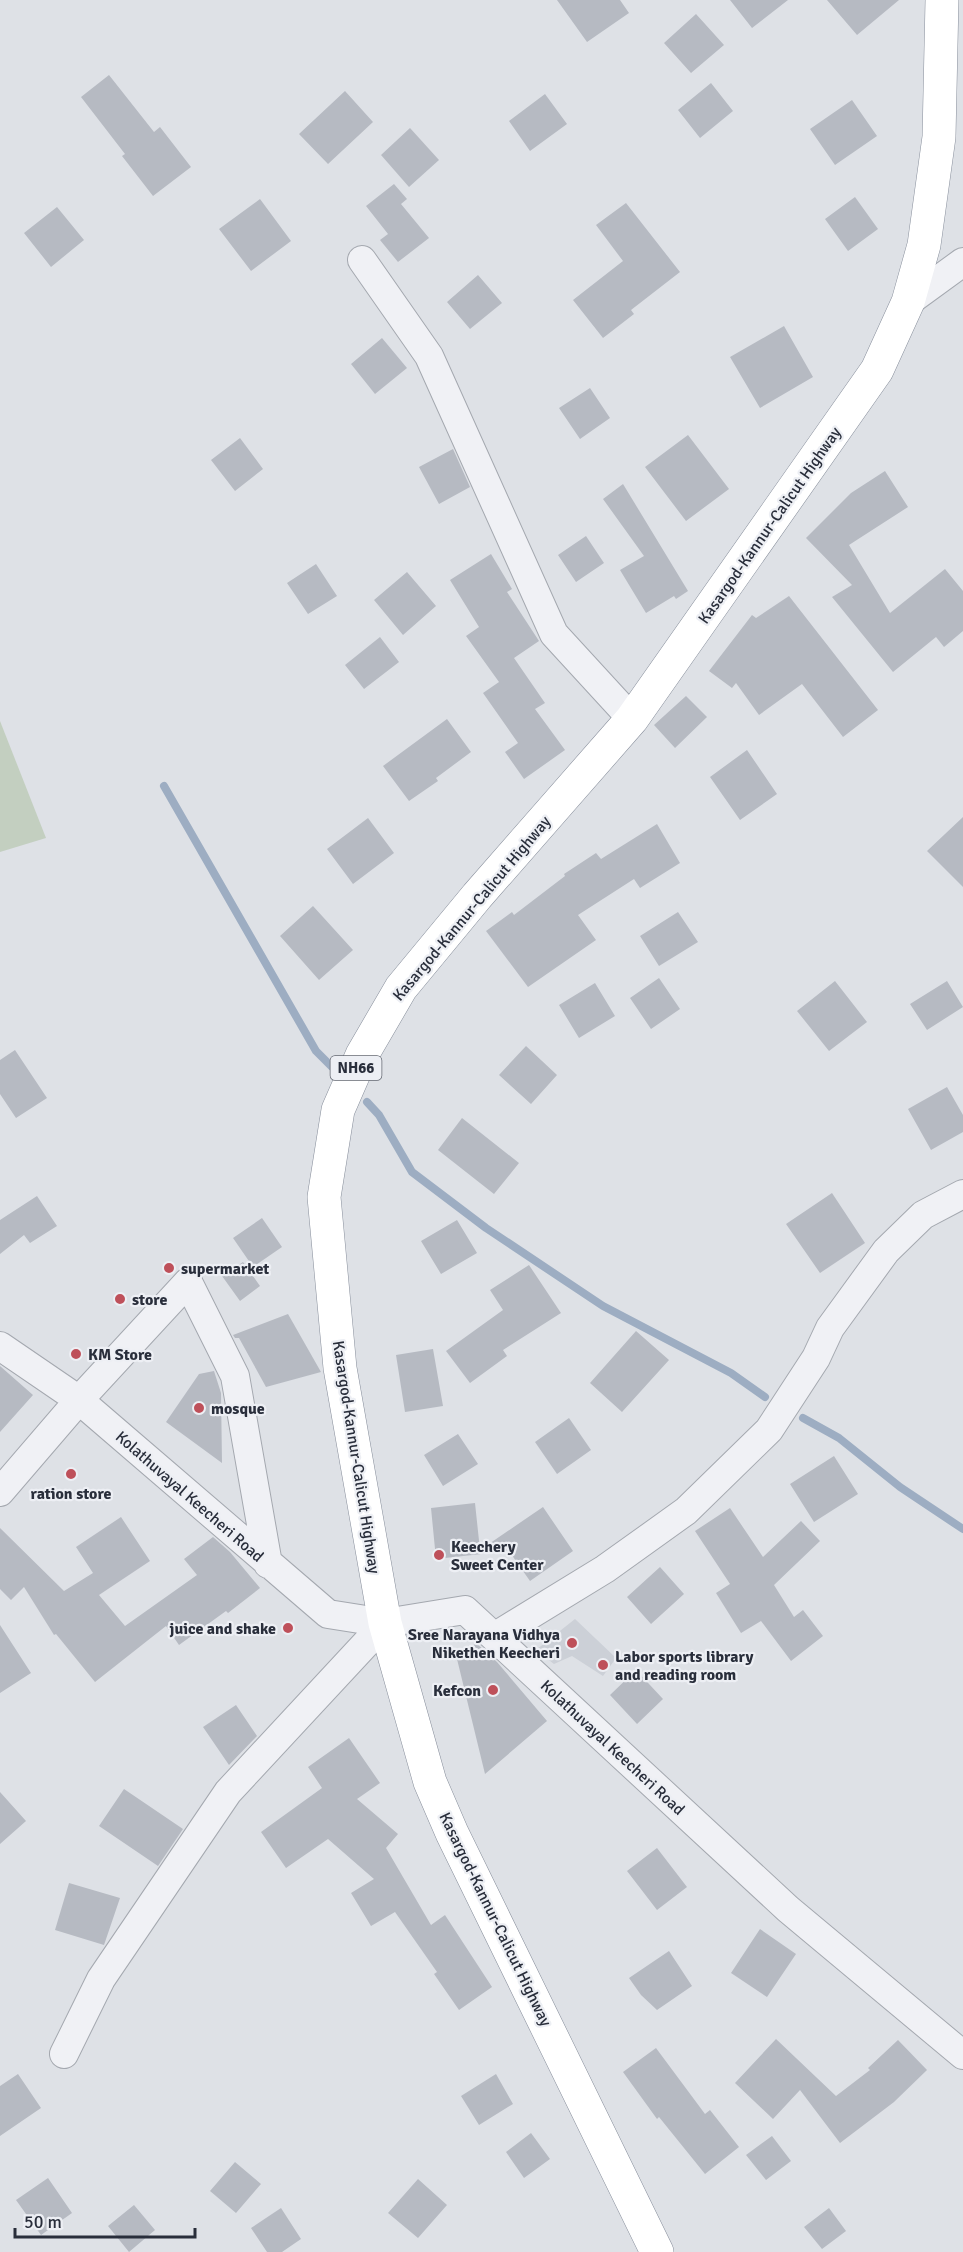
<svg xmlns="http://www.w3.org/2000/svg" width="963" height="2252" font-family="Signika,sans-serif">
<rect width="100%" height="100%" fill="#dee1e6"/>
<path fill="#ccd0d7" d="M 575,1619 L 616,1658 L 603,1676 L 572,1656 L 554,1664 L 536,1650 Z"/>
<path fill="#c3cfc0" d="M 0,721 L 46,838 L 0,852 Z"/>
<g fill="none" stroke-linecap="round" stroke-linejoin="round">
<path stroke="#9dadc2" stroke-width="8" d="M 164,786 L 316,1051 L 332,1067
M 367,1102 L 379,1115 L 412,1172 L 486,1228 L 603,1306 L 731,1373 L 765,1397
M 803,1418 L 839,1438 L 900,1487 L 963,1529"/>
</g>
<path fill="#b6bac2" d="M 557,0 L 620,0 L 629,13 L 587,42 Z
M 730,0 L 788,0 L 752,28 Z
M 827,0 L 899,0 L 857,35 Z
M 696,14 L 724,45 L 691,73 L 664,43 Z
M 109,75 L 154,132 L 160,127 L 191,167 L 153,196 L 122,156 L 125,154 L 81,97 Z
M 711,83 L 733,111 L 700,138 L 678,110 Z
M 345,91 L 373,122 L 328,164 L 299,134 Z
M 545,94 L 567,124 L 530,151 L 509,121 Z
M 852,100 L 877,136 L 835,165 L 810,129 Z
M 410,128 L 439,160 L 409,187 L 381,155 Z
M 394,184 L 407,199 L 401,204 L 429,238 L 398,262 L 380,240 L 388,234 L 366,206 Z
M 855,197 L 878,229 L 848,251 L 825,219 Z
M 260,199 L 291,241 L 251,271 L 219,229 Z
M 626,203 L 680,272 L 631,310 L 634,314 L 603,338 L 573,300 L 623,261 L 596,225 Z
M 57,207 L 84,240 L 51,267 L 24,233 Z
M 478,275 L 502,303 L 470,329 L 447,302 Z
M 784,326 L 813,377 L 760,408 L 730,357 Z
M 382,338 L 407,368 L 375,394 L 351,364 Z
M 590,388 L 610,418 L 580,439 L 559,408 Z
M 688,435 L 729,489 L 686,521 L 645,467 Z
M 240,438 L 263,469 L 235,491 L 211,460 Z
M 453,449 L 470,487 L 439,504 L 419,467 Z
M 885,471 L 908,507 L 849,545 L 890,613 L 945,569 L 963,591 L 963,631 L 944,647 L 936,637 L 893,672 L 832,597 L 852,585 L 806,538 L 851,493 Z
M 623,484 L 688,591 L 676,599 L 674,596 L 646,613 L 620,570 L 644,556 L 603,499 Z
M 586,536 L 604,563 L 576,582 L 558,555 Z
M 491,554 L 512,589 L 507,592 L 539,641 L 514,658 L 545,703 L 535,709 L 565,750 L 524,779 L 505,752 L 518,743 L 483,693 L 499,682 L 466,636 L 479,627 L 450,580 Z
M 316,564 L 337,596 L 308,614 L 287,583 Z
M 407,572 L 436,606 L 403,635 L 374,600 Z
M 789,596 L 878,710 L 843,737 L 802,684 L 759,715 L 736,683 L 732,688 L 709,671 L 752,615 L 756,618 Z
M 380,637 L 399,662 L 364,689 L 345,665 Z
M 686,696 L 707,717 L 675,748 L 654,725 Z
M 447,719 L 471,752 L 436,778 L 438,781 L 409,801 L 383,766 Z
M 747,750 L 777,794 L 740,820 L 710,777 Z
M 963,817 L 963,887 L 927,851 Z
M 368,818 L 394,853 L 353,884 L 327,849 Z
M 657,824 L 680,863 L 640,888 L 634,879 L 578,915 L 596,940 L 528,987 L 486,931 L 512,912 L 514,915 L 565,876 L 564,874 L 596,853 L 601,859 Z
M 313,906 L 353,950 L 319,980 L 280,936 Z
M 678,912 L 698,942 L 659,966 L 640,936 Z
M 659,978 L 680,1009 L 651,1029 L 630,998 Z
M 835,981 L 867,1022 L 829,1051 L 797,1011 Z
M 947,981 L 963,1007 L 927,1030 L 910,1004 Z
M 595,983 L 615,1016 L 579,1038 L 559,1005 Z
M 526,1046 L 557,1075 L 531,1104 L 499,1075 Z
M 15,1050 L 47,1098 L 16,1118 L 0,1094 L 0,1060 Z
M 947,1087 L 963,1115 L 963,1132 L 931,1150 L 908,1109 Z
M 462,1118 L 519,1163 L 494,1194 L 438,1150 Z
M 832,1193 L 865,1243 L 820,1273 L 786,1224 Z
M 37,1196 L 57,1226 L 30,1243 L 24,1235 L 0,1254 L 0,1220 Z
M 262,1218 L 282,1247 L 253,1267 L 233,1238 Z
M 457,1220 L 477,1253 L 441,1274 L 421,1241 Z
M 243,1262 L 260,1286 L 240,1301 L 222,1276 Z
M 529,1265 L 561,1313 L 503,1350 L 507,1356 L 470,1383 L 446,1351 L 503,1310 L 490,1290 Z
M 288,1314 L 321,1372 L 266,1387 L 239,1338 L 235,1338 L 233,1335 Z
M 636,1331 L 669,1360 L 622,1412 L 590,1383 Z
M 433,1349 L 443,1406 L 405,1412 L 396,1355 Z
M 0,1366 L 33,1395 L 0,1432 Z
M 214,1371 L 221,1393 L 222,1463 L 166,1422 L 199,1374 Z
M 569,1418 L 591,1450 L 557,1474 L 535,1442 Z
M 458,1434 L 478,1464 L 443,1486 L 424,1455 Z
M 834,1456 L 858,1494 L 814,1522 L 790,1484 Z
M 475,1503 L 480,1550 L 543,1507 L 573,1551 L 530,1581 L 509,1551 L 436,1559 L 431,1508 Z
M 730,1508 L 763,1557 L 801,1521 L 820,1541 L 774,1585 L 794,1617 L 803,1610 L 823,1636 L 791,1661 L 761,1621 L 741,1633 L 716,1593 L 730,1584 L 695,1531 Z
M 121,1517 L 150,1561 L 99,1595 L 125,1626 L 197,1575 L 184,1559 L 213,1537 L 230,1552 L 260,1588 L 228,1613 L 226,1611 L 179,1645 L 166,1626 L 95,1682 L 56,1634 L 54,1635 L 24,1587 L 11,1600 L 0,1589 L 0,1528 L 64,1591 L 93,1573 L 76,1547 Z
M 660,1567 L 684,1594 L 651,1624 L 627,1597 Z
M 0,1625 L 31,1673 L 0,1693 Z
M 476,1643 L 497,1662 L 547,1721 L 485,1774 L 457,1659 Z
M 636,1670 L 663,1699 L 637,1724 L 610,1695 Z
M 236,1705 L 257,1736 L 229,1765 L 203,1727 Z
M 349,1738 L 380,1783 L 357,1799 L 398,1834 L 386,1848 L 431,1925 L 445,1915 L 492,1987 L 459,2010 L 434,1974 L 437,1972 L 395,1912 L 371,1926 L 351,1893 L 374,1879 L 328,1839 L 286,1868 L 261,1832 L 322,1788 L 308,1767 Z
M 124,1789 L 183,1829 L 158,1866 L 99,1826 Z
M 0,1792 L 26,1821 L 0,1844 Z
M 657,1848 L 687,1887 L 657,1910 L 627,1871 Z
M 69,1883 L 120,1898 L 104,1945 L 55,1930 Z
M 760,1929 L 796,1954 L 767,1997 L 731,1973 Z
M 669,1951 L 692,1986 L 657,2010 L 641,1995 L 629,1978 Z
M 776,2039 L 836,2096 L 870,2070 L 868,2068 L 898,2040 L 927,2070 L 894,2102 L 840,2143 L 800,2090 L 773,2119 L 735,2083 Z
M 656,2048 L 705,2114 L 710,2110 L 739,2147 L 705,2174 L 659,2117 L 657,2119 L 623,2072 Z
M 18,2074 L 41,2108 L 0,2136 L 0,2086 Z
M 496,2074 L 513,2104 L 479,2125 L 461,2096 Z
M 531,2133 L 550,2159 L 524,2178 L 506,2152 Z
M 772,2136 L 791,2161 L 766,2180 L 746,2155 Z
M 235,2162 L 261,2184 L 236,2213 L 210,2191 Z
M 48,2178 L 72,2213 L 41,2235 L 16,2200 Z
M 418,2179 L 447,2205 L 418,2238 L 388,2213 Z
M 134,2205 L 155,2230 L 129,2252 L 108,2226 Z
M 281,2208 L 301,2239 L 282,2252 L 267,2252 L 251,2228 Z
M 829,2208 L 846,2231 L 822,2249 L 804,2227 Z"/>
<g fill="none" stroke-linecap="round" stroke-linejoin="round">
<g stroke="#a4a8af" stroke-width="30">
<path id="minor" d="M 362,260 L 429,356 L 554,634 L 632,719
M 908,302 L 963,262
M 0,1346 L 79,1400 L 328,1614 L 385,1623 L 465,1610 L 788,1909 L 963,2055
M 0,1492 L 79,1400 L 188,1282 L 235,1376 L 268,1564
M 494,1637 L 605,1569 L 686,1511 L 769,1430 L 816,1358 L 830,1328 L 886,1251 L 923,1215 L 963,1194
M 64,2054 L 101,1979 L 228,1792 L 385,1623"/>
</g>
<g stroke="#878e9b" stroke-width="34">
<path id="trunk" d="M 657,2252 L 452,1833 L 430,1782 L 385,1623 L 340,1368 L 324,1197 L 338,1110 L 362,1055 L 401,988 L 477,896 L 632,719 L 877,370 L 908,302 L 924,245 L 939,137 L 942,0"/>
</g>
<use href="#minor" stroke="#f0f1f5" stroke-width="28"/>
<use href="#trunk" stroke="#fff" stroke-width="33"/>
</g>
<g fill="#be505a" stroke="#edeff4" stroke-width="2">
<circle cx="169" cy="1268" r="6"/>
<circle cx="120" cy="1299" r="6"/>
<circle cx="76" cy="1354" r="6"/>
<circle cx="199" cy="1408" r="6"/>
<circle cx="71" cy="1474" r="6"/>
<circle cx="439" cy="1555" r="6"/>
<circle cx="288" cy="1628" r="6"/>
<circle cx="572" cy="1643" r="6"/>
<circle cx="603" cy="1665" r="6"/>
<circle cx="493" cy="1690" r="6"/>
</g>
<g text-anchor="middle" stroke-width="4.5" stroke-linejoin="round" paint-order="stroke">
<rect fill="#edeff4" stroke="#646872" stroke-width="1.5" x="330.5" y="1056" width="51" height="24" rx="4.5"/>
<g font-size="15" font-weight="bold" fill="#292e3b">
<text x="356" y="1073">NH66</text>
</g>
<g font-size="16" fill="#292e3b" stroke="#edeff4">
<text transform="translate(769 525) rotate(-55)" y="6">Kasargod-Kannur-Calicut Highway</text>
<text transform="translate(471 908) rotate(-50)" y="6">Kasargod-Kannur-Calicut Highway</text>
<text transform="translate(357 1457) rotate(81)" y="6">Kasargod-Kannur-Calicut Highway</text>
<text transform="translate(190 1496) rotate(41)" y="6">Kolathuvayal Keecheri Road</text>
<text transform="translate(613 1747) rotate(43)" y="6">Kolathuvayal Keecheri Road</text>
<text transform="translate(496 1919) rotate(64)" y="6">Kasargod-Kannur-Calicut Highway</text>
</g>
<g font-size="16" font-weight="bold" fill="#292e3b" stroke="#edeff4" text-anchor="start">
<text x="181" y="1274">supermarket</text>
<text x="132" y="1305">store</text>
<text x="88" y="1360">KM Store</text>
<text x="211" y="1414">mosque</text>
<text x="71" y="1499" text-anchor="middle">ration store</text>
<text x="451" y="1552">Keechery<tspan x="451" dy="18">Sweet Center</tspan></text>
<text x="276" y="1634" text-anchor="end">juice and shake</text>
<text x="560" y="1640" text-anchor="end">Sree Narayana Vidhya<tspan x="560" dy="18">Nikethen Keecheri</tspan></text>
<text x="615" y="1662">Labor sports library<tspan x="615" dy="18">and reading room</tspan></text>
<text x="481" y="1696" text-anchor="end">Kefcon</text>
</g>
</g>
<path d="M15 2228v9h180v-9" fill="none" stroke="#292e3b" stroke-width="3"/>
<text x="24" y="2228" font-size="18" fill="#292e3b" stroke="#edeff4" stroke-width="4.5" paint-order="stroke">50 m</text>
</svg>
